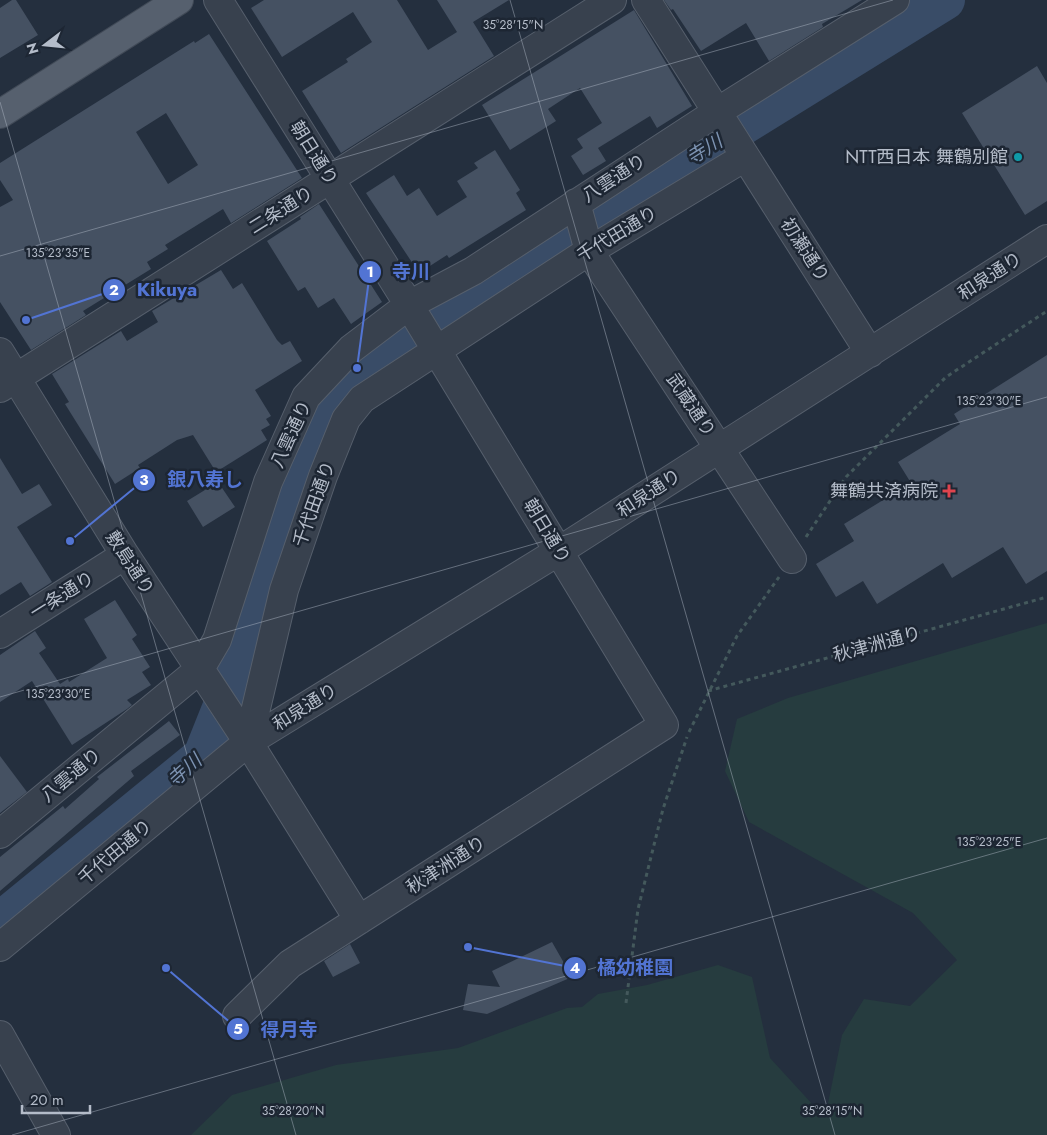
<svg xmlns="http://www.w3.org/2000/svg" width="1047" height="1135" font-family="Jost,'Noto Sans JP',sans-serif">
<rect width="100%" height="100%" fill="#242f3e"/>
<path fill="#263c3f" d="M 1047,623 L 1047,1135 L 191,1135 L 232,1095 L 336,1065 L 458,1048 L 567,1008 L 582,1007 L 598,994 L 647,985 L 718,965 L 752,977 L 770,1058 L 825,1118 L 842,1035 L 864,999 L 910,1006 L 957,960 L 913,913 L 749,822 L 725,771 L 737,719 L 788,698 Z"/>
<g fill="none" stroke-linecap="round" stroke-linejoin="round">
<path stroke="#394c67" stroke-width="40" d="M 0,922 L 203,756 L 235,676 L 254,608 L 295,476 L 329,408 L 357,368 L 422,328 L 439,313 L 945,0"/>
</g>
<path fill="#455162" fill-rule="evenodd" d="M 12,0 L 16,0 L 38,35 L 0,58 L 0,8 Z
M 264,0 L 397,0 L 428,50 L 457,32 L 437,0 L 509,0 L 473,22 L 494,56 L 341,153 L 302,91 L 348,62 L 346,59 L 372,42 L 353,12 L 282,57 L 251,8 Z
M 664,0 L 862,0 L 822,24 L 823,27 L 769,61 L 746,23 L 701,51 L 673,9 L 671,10 Z
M 634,10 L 692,106 L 657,128 L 650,116 L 598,148 L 606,161 L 583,175 L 571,156 L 583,148 L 577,139 L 602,123 L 580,88 L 548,109 L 556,121 L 510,150 L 482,105 Z
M 209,34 L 302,178 L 231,223 L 223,209 L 165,245 L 168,249 L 147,262 L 151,269 L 83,311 L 86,315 L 31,350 L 0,302 L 0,207 L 13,200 L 0,180 L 0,163 L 194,41 L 195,43 ZM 166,113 L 198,165 L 168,184 L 136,132 Z
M 1037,66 L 1047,83 L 1047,201 L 1025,215 L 962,113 Z
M 495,150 L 520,190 L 516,193 L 526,210 L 449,258 L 447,255 L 419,273 L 366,193 L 394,175 L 407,196 L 419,188 L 437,216 L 467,197 L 457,181 L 478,168 L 474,163 Z
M 319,204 L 382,302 L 351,324 L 334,298 L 318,308 L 305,287 L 298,291 L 267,241 L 301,219 L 300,217 Z
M 221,270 L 233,289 L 242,283 L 277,340 L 282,345 L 290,341 L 302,361 L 255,390 L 271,416 L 266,419 L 270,425 L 261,430 L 267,440 L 216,472 L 193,435 L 177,440 L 138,465 L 140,468 L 115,484 L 65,404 L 69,402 L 52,374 L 121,331 L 127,341 L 158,322 L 152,311 Z
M 1047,355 L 1047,571 L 1026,584 L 1003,547 L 952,578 L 943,563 L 877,604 L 863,581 L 836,597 L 816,564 L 854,541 L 844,524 L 911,483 L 898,462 L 960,424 L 954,414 Z
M 0,458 L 22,494 L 39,484 L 52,505 L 17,527 L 52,582 L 30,596 L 21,582 L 0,595 Z
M 218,482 L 235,507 L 203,527 L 187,501 Z
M 115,600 L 137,635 L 132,639 L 150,667 L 142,672 L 151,685 L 127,700 L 132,705 L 127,709 L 72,745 L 32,681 L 0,702 L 0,655 L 35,631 L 46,648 L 39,653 L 60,684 L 68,679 L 69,682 L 107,658 L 84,619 Z
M 169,721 L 180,735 L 131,771 L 134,776 L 0,891 L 0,857 L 63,806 L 65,809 L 99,779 L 97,777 Z
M 0,756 L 27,792 L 0,813 Z
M 552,942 L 572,977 L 487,1014 L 463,1010 L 468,984 L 500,987 L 492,971 Z
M 350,944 L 360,963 L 333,977 L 324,961 Z"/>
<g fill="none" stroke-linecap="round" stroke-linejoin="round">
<g stroke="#565f6c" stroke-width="30">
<path id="minor" d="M 218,0 L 409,305 L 664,725 L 290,964 L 237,1016
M 646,0 L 870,353
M 576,203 L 589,251 L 792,559
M 0,352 L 125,555 L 248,742 L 359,920
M 0,388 L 612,0
M 0,634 L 125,555
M 248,742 L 284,590 L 323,476 L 346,419 L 362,399 L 589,251 L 745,157
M 0,834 L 200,669 L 217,640 L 268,482 L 306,397 L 351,349 L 409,305 L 473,271 L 717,112 L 895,0
M 0,947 L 248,742 L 559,551 L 1047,239
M 0,1035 L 56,1135"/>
</g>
<g stroke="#414a57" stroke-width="30">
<path id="major" d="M 0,114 L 179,0"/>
</g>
<path stroke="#44595c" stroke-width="3" stroke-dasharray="4 4" stroke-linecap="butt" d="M 806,537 L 846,477 L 946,377 L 1047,311
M 708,691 L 1047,597
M 689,732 L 737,636 L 779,577
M 626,1003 L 638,909 L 663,809 L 687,737"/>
<use href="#minor" stroke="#38414e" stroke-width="28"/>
<use href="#major" stroke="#56606e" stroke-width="28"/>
</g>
<path fill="none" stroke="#b4bcc9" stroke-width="1" stroke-opacity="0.45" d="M 510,0 L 835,1135M 0,102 L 296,1135M 0,256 L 893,0M 0,697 L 1047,397M 12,1135 L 1047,838"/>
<circle fill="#0f9aa8" stroke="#1d2633" stroke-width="2" cx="1018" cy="157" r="5"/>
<path fill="#e0444e" stroke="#1d2633" stroke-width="2" d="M946.5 483.5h5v5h5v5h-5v5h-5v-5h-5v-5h5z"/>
<g text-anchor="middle" stroke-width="5" stroke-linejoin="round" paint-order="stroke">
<g font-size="18" fill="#b4bcc9" stroke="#1d2633">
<text transform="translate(314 153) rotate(58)" y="6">朝日通り</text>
<text transform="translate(614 178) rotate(-33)" y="6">八雲通り</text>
<text transform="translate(281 210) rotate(-32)" y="6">二条通り</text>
<text transform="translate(617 234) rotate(-31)" y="6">千代田通り</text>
<text transform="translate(805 250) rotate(57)" y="6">初瀬通り</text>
<text transform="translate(990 276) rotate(-33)" y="6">和泉通り</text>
<text transform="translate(691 405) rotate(56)" y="6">武蔵通り</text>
<text transform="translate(291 434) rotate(-65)" y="6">八雲通り</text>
<text transform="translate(649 493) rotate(-33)" y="6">和泉通り</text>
<text transform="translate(314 504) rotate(-70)" y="6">千代田通り</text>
<text transform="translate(547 531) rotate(59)" y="6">朝日通り</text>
<text transform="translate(130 563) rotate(57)" y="6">敷島通り</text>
<text transform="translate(62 595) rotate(-32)" y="6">一条通り</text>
<text transform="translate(877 644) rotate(-15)" y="6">秋津洲通り</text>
<text transform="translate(305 707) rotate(-32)" y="6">和泉通り</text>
<text transform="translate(71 775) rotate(-40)" y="6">八雲通り</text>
<text transform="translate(115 852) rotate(-40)" y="6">千代田通り</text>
<text transform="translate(446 865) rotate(-33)" y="6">秋津洲通り</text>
</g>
<g font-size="18" fill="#b4bcc9" stroke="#1d2633" text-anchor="end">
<text x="1008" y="163">NTT西日本 舞鶴別館</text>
<text x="938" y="497">舞鶴共済病院</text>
</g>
<g font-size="19" font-style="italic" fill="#7c92b1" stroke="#1d2633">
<text transform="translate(704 149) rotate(-32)" y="7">寺川</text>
<text transform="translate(184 770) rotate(-42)" y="7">寺川</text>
</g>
</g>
<g font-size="12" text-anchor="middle" fill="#b4bcc9" stroke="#1d2633" stroke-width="5" stroke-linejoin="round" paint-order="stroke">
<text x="513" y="29">35°28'15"N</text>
<text x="58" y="257">135°23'35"E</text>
<text x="989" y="405">135°23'30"E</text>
<text x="58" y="698">135°23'30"E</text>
<text x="989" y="846">135°23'25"E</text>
<text x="293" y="1115">35°28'20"N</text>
<text x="832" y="1115">35°28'15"N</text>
</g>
<path fill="none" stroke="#5274d3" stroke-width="2" d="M357 368L370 272M26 320L114 290M70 541L144 480M468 947L575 968M166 968L238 1029"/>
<g fill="#5274d3" stroke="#1d2633" stroke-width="2">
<circle cx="357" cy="368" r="5"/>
<circle cx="26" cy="320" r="5"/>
<circle cx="70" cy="541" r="5"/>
<circle cx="468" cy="947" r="5"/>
<circle cx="166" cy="968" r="5"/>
<circle cx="370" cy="272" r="12"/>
<circle cx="114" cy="290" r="12"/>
<circle cx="144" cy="480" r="12"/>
<circle cx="575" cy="968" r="12"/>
<circle cx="238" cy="1029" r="12"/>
</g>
<g font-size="15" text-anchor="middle" font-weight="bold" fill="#fff">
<text x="370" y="277">1</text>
<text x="114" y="295">2</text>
<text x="144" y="485">3</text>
<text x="575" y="973">4</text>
<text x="238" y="1034">5</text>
</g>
<g font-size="19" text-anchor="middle" font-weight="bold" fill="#5274d3" stroke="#1d2633" stroke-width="5" stroke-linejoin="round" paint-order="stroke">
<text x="411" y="278">寺川</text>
<text x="167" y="296">Kikuya</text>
<text x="205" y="486">銀八寿し</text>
<text x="635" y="974">橘幼稚園</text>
<text x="289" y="1036">得月寺</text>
</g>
<g transform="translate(45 45) rotate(254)" stroke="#1d2633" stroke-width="4" paint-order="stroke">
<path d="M0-4L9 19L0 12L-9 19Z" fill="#b4bcc9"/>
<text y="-8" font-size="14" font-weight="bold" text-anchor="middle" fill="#b4bcc9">N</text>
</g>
<path d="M22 1105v8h68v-8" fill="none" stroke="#b4bcc9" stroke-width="2.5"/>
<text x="30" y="1105" font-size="15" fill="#b4bcc9" stroke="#1d2633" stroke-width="4" paint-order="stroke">20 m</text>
</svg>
